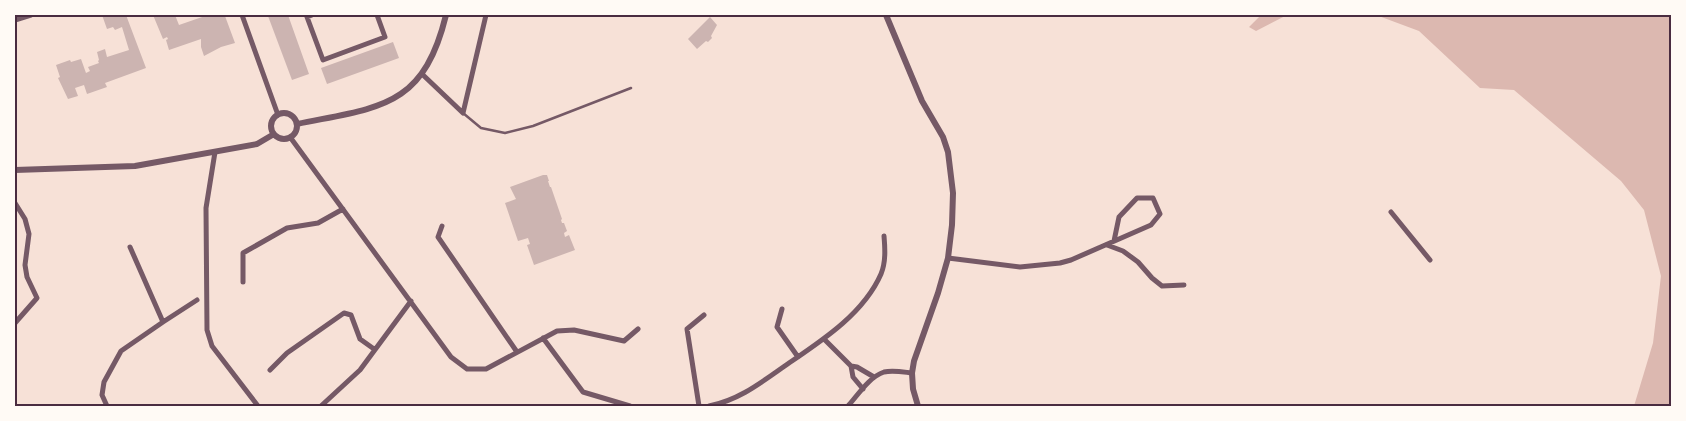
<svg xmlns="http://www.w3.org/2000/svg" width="1686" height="421" font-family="'Asap Condensed',sans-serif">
<rect width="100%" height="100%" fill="#f7e1d7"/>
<path fill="#dcb8b0" d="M 1261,15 L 1287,15 L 1256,31 L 1249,27 Z
M 1376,15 L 1671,15 L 1671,406 L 1634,406 L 1653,343 L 1661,276 L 1644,210 L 1621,181 L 1514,90 L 1480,88 L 1419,31 Z"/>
<path fill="#ccb4b1" d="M 102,15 L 126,15 L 146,68 L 105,83 L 107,87 L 87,94 L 84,85 L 75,88 L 78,96 L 68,99 L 58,78 L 60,77 L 56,65 L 70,60 L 71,62 L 81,59 L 86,73 L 90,71 L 88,67 L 99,63 L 98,61 L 99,60 L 97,52 L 105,49 L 107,57 L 129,50 L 122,27 L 115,30 L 113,27 L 107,29 Z
M 153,15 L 175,15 L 179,25 L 205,16 L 205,15 L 225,16 L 235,43 L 221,47 L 204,56 L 201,47 L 201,39 L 169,50 L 166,40 L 168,39 L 167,37 L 163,39 Z
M 288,15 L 309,74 L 292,80 L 268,16 Z
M 710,17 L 717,25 L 711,36 L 712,38 L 708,42 L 706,41 L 697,49 L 688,39 Z
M 393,42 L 399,58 L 327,84 L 321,68 Z
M 543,175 L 547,175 L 549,181 L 548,181 L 550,187 L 551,187 L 562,219 L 561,220 L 562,223 L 564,223 L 567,231 L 564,233 L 565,237 L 569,235 L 575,250 L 534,265 L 527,245 L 530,244 L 528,238 L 518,241 L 505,203 L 516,199 L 510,187 Z"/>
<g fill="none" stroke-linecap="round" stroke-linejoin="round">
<path stroke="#755966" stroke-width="2.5" d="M 463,113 L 481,128 L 505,133 L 533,126 L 631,88"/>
<path stroke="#755966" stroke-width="5" d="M 242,15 L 278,115
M 312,15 L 307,17 L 323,60 L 385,37 L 377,15
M 15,20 L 31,15
M 422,74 L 463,113 L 486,15
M 290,137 L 451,357 L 467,369 L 486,369 L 557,331 L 574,330 L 624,341 L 638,329
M 215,152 L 206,208 L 207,330 L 212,346 L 258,406
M 15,203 L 25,219 L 29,234 L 25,265 L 27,277 L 37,298 L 15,323
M 1391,212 L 1430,260
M 442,226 L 438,237 L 517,352
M 1107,245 L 1123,251 L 1138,262 L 1152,278 L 1162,286 L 1184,285
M 948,258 L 1020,267 L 1060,263 L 1071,260 L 1151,225 L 1160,214 L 1153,198 L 1137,198 L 1119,217 L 1114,241
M 243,282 L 243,253 L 287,228 L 318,223 L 343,209
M 782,309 L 777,327 L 798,357
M 163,322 L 197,300
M 543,338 L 583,392 L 630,406
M 824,339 L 851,366
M 270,370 L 287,353 L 344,313 L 351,315 L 360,339 L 374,349
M 863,389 L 853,377 L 851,366 L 857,367 L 874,377
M 107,406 L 102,395 L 104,382 L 121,351 L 163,322 L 130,247
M 321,406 L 360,370 L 411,301
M 699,406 L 687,329 L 704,315
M 709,406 C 740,400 763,381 789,363 C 823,340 864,313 881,274 C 886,262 885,248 884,236
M 848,406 C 858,395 869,377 884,372 C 893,370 903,372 912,373"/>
<path stroke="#755966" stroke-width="6" d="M 886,15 L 922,101 L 943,137 L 948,152 L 953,193 L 952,225 L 948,258 L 938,293 L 914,361 L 912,373 L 913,389 L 918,406
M271 126a13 13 0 1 1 26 0a13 13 0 1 1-26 0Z
M 297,124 C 379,107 423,109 446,15
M 15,170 L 135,166 L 257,144 L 274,134"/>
</g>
<rect width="1686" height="421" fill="none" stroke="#fffaf5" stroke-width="32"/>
<rect x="16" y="16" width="1654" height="389" fill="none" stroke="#4a2c40" stroke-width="2"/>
</svg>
